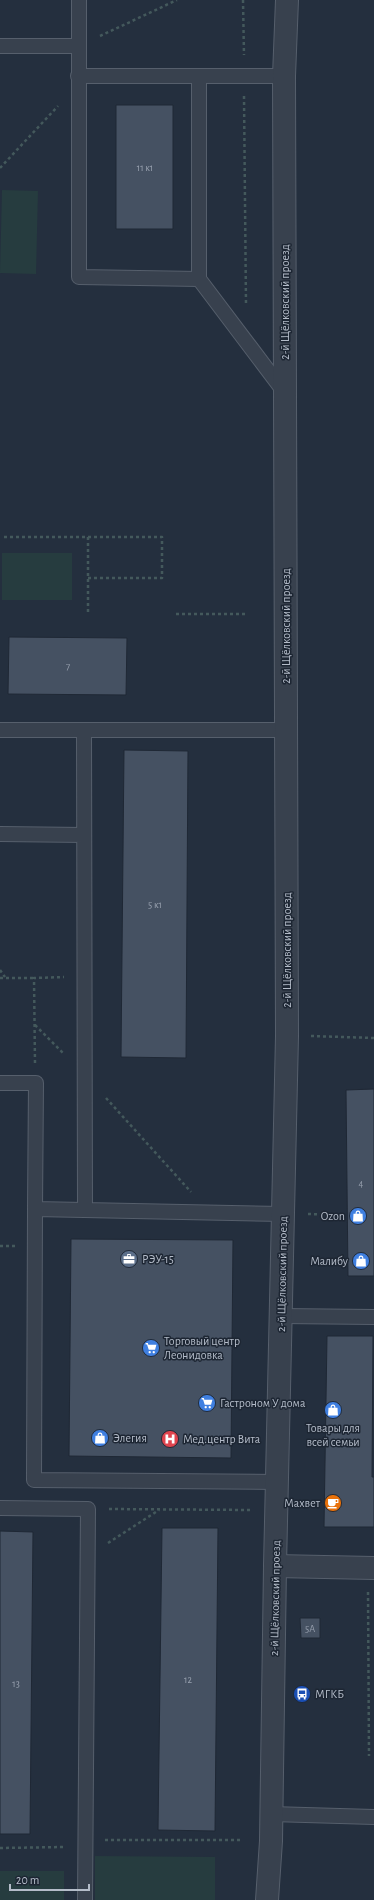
<svg xmlns="http://www.w3.org/2000/svg" width="374" height="1900" font-family="'Alegreya Sans',sans-serif">
<rect width="100%" height="100%" fill="#242f3e"/>
<path fill="#263c3f" d="M 2,190 L 38,191 L 36,274 L 0,273 Z
M 2,553 L 72,553 L 72,600 L 2,600 Z
M 95,1856 L 215,1857 L 215,1900 L 95,1900 Z
M 0,1871 L 64,1871 L 64,1900 L 0,1900 Z"/>
<path fill="#455162" stroke="#1f2835" d="M 116,105 L 173,105 L 173,229 L 116,229 Z
M 9,637 L 127,638 L 126,695 L 8,694 Z
M 124,750 L 188,751 L 186,1058 L 121,1057 Z
M 374,1089 L 374,1276 L 348,1276 L 346,1090 Z
M 71,1239 L 233,1240 L 231,1458 L 69,1456 Z
M 327,1336 L 373,1336 L 372,1477 L 374,1477 L 374,1527 L 324,1527 Z
M 162,1528 L 218,1528 L 215,1831 L 158,1830 Z
M 0,1531 L 33,1532 L 30,1834 L 0,1834 Z
M 300,1618 L 320,1618 L 320,1638 L 301,1638 Z"/>
<g fill="none" stroke-linecap="round" stroke-linejoin="round">
<g stroke="#565f6c" stroke-width="16">
<path id="service" d="M 79,0 L 79,277 L 199,279 L 285,393
M 0,46 L 78,46
M 78,76 L 284,76
M 199,76 L 199,279
M 0,730 L 84,730
M 0,834 L 84,835
M 0,1083 L 36,1083 L 35,1209
M 85,1210 L 84,730 L 286,730
M 281,1316 L 374,1317
M 277,1482 L 34,1480 L 35,1209 L 283,1214
M 0,1508 L 88,1509 L 85,1900
M 271,1814 L 374,1817"/>
</g>
<g stroke="#565f6c" stroke-width="24">
<path id="minor" d="M 275,1566 L 374,1568"/>
</g>
<g stroke="#565f6c" stroke-width="24">
<path id="tertiary" d="M 267,1900 L 271,1841 L 275,1566 L 287,1036 L 284,76 L 287,0"/>
</g>
<path stroke="#44595c" stroke-width="2.5" stroke-dasharray="3 3" stroke-linecap="butt" d="M 243,0 L 244,55
M 100,36 L 177,0
M 244,96 L 246,305
M 0,168 L 58,106
M 4,537 L 88,537 L 88,614
M 88,537 L 162,537 L 162,578 L 88,578
M 176,614 L 248,614
M 0,970 L 5,977
M 0,978 L 34,978
M 35,1025 L 64,1054
M 311,1036 L 374,1038
M 35,1063 L 34,978 L 64,977
M 106,1098 L 191,1192
M 308,1214 L 338,1215
M 0,1246 L 15,1246
M 109,1509 L 252,1510
M 108,1543 L 159,1510
M 368,1592 L 369,1756
M 105,1840 L 242,1840
M 0,1848 L 65,1847"/>
<use href="#service" stroke="#38414e" stroke-width="14"/>
<use href="#minor" stroke="#38414e" stroke-width="22"/>
<use href="#tertiary" stroke="#38414e" stroke-width="22"/>
</g>
<defs>
<g id="shop-disc" transform="scale(0.9)"><circle r="9.5" fill="#3f7fe0" stroke="#1d2633"/><path d="M-5-2.5h2.3a2.7 3.5 0 0 1 5.4 0H5L5.5 6h-11ZM-1.5-2.5h3a1.5 2.3 0 0 0-3 0Z" fill="#fff"/></g>
<g id="office-disc" transform="scale(0.9)"><circle r="9.5" fill="#5c6f8a" stroke="#1d2633"/><path d="M-6-3h4V-5.5h4V-3h4V5H-6ZM-1-4.5V-3h2v-1.5ZM-6 0V1H6V0Z" fill="#fff"/></g>
<g id="supermarket-disc" transform="scale(0.9)"><circle r="9.5" fill="#3f7fe0" stroke="#1d2633"/><path d="M-6-5.5h2.5l.6 2H6L4.5 2H-2.5L-4.4-4H-6ZM-1.5 3.2a1.3 1.3 0 1 0 .1 0ZM3 3.2a1.3 1.3 0 1 0 .1 0Z" fill="#fff"/></g>
<g id="hospital-disc" transform="scale(0.9)"><circle r="9.5" fill="#e0444e" stroke="#1d2633"/><path d="M-5-5h3v3.5h4V-5h3V5h-3V1.5h-4V5h-3Z" fill="#fff"/></g>
<g id="cafe-disc" transform="scale(0.9)"><circle r="9.5" fill="#e8710a" stroke="#1d2633"/><path d="M-5.5-4.5H6V0H3Q3 3.5 0 3.5H-2.5Q-5.5 3.5-5.5 0ZM3-3.2v2h1.7v-2ZM-6 4.5H4V6H-6Z" fill="#fff"/></g>
<g id="bus-disc" transform="scale(0.9)"><circle r="9.5" fill="#1a4fb4" stroke="#1d2633"/><path d="M-5-6H5V4H4V6H2V4H-2V6H-4V4H-5ZM-3.5-4V0h7V-4ZM-3.5 1.2v1.5H-2V1.2ZM2 1.2v1.5H3.5V1.2Z" fill="#fff"/></g>
</defs>
<g fill-rule="evenodd">
<use href="#shop-disc" x="358" y="1216"/>
<use href="#office-disc" x="129" y="1259"/>
<use href="#shop-disc" x="361" y="1261"/>
<use href="#supermarket-disc" x="151" y="1348"/>
<use href="#supermarket-disc" x="207" y="1403"/>
<use href="#shop-disc" x="333" y="1410"/>
<use href="#shop-disc" x="100" y="1438"/>
<use href="#hospital-disc" x="170" y="1439"/>
<use href="#cafe-disc" x="333" y="1503"/>
<use href="#bus-disc" x="302" y="1694"/>
</g>
<g text-anchor="middle" stroke-width="3" stroke-linejoin="round" paint-order="stroke">
<g font-size="10" fill="#98a1af">
<text x="145" y="171">11 к1</text>
<text x="68" y="670">7</text>
<text x="155" y="908">5 к1</text>
<text x="361" y="1187">4</text>
<text x="310" y="1632">5А</text>
<text x="188" y="1683">12</text>
<text x="16" y="1687">13</text>
</g>
<g font-size="12" fill="#b4bcc9" stroke="#1d2633">
<text transform="translate(285 302) rotate(-90)" y="4">2-й Щёлковский проезд</text>
<text transform="translate(286 626) rotate(-90)" y="4">2-й Щёлковский проезд</text>
<text transform="translate(287 950) rotate(-90)" y="4">2-й Щёлковский проезд</text>
<text transform="translate(282 1274) rotate(-89)" y="4">2-й Щёлковский проезд</text>
<text transform="translate(275 1598) rotate(-89)" y="4">2-й Щёлковский проезд</text>
</g>
<g font-size="12" fill="#b4bcc9" stroke="#1d2633" text-anchor="start">
<text x="345" y="1220" text-anchor="end">Ozon</text>
<text x="142" y="1263">РЭУ-15</text>
<text x="348" y="1265" text-anchor="end">Малибу</text>
<text x="164" y="1345">Торговый центр<tspan x="164" dy="14">Леонидовка</tspan></text>
<text x="220" y="1407">Гастроном У дома</text>
<text x="333" y="1432" text-anchor="middle">Товары для<tspan x="333" dy="14">всей семьи</tspan></text>
<text x="113" y="1442">Элегия</text>
<text x="183" y="1443">Мед.центр Вита</text>
<text x="320" y="1507" text-anchor="end">Махвет</text>
<text x="315" y="1698">МГКБ</text>
</g>
</g>
<path d="M10 1884v6h79v-6" fill="none" stroke="#b4bcc9" stroke-width="2"/>
<text x="16" y="1884" font-size="12" fill="#b4bcc9" stroke="#1d2633" stroke-width="3" paint-order="stroke">20 m</text>
</svg>
